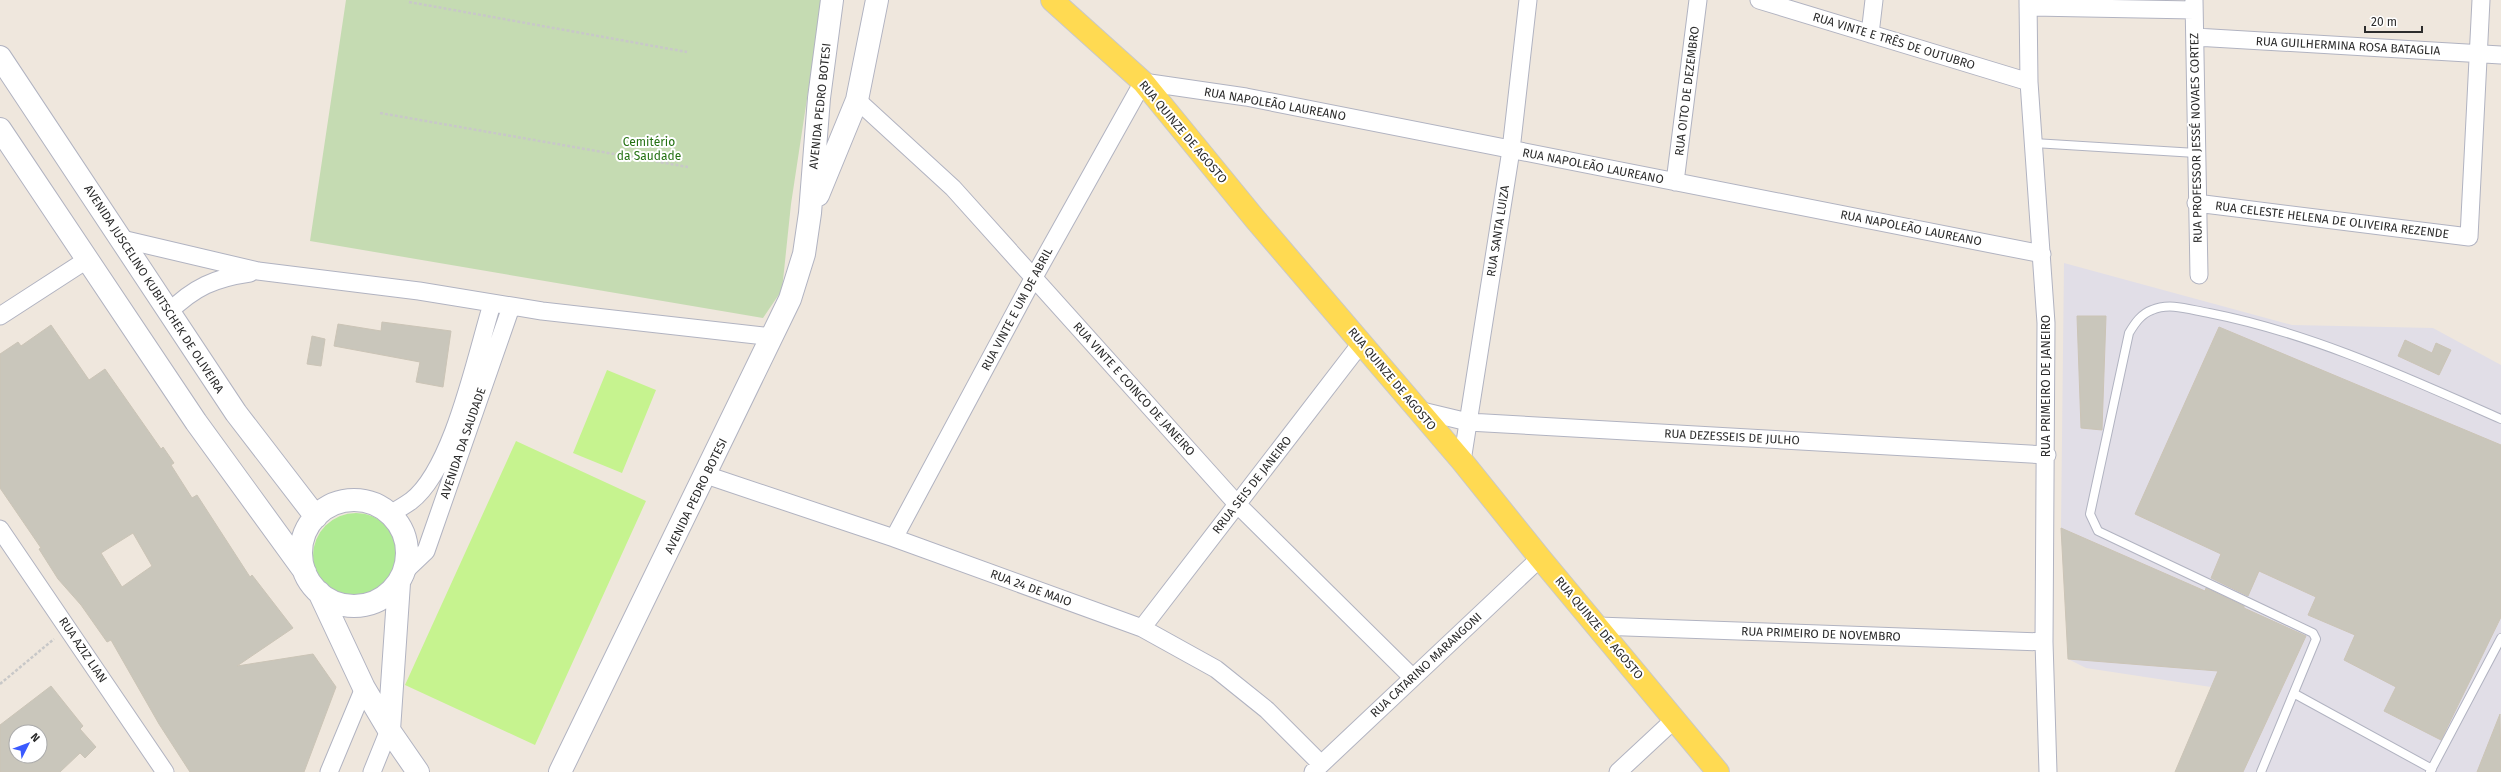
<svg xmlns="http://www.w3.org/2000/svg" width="2501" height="772" font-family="'Fira Sans',sans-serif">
<rect width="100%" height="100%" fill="#efe7dd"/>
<path fill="#e1dee7" d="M 2064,263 L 2292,325 L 2433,328 L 2501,365 L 2501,772 L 2175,772 L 2211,687 L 2086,668 L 2068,659 L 2061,528 Z"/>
<path fill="#b0eb94" d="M313 556a43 43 0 1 1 86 0a43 43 0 1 1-86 0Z"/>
<path fill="#c5dbb2" d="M 346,0 L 822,0 L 791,204 L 782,290 L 763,318 L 310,241 Z"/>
<path fill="#c6f38f" d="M 607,370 L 656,390 L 622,473 L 573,453 Z
M 516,441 L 646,501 L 535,745 L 405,685 Z"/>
<path fill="#c9c6bb" stroke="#cbc4b6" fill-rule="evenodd" d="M 2077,316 L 2106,316 L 2102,430 L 2081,428 Z
M 382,322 L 451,331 L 443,387 L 416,382 L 420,362 L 334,346 L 338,324 L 381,331 Z
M 51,325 L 89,380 L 105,369 L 161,449 L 163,447 L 174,463 L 171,465 L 192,498 L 197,495 L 250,577 L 252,575 L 293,628 L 237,666 L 313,654 L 336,687 L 304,772 L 190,772 L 159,724 L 111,640 L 107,642 L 81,605 L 58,579 L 39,549 L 41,548 L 0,488 L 0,354 L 18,342 L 21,346 ZM 133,533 L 152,566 L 122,587 L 101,553 Z
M 2219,327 L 2501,445 L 2501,617 L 2441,740 L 2384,711 L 2396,687 L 2344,660 L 2355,635 L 2308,615 L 2316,597 L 2259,571 L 2248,596 L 2211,578 L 2221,554 L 2135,514 Z
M 312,336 L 325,339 L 321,366 L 307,364 Z
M 2405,340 L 2432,353 L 2436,343 L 2451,350 L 2439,375 L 2398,356 Z
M 2061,528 L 2205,591 L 2206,588 L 2244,606 L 2244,608 L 2306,636 L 2243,772 L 2175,772 L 2218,671 L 2068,659 Z
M 51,686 L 83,726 L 80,729 L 96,747 L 85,758 L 80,753 L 60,772 L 0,772 L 0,725 ZM 16,732 L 40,732 L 40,756 L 16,756 Z
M 2500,714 L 2501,772 L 2477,772 Z"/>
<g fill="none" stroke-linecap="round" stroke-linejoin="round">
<g stroke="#b1b3c1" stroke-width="10">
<path id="service" d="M 2034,143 L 2196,153
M 2295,694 L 2432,769
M 2261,772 L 2316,639 L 2313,633 L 2098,531 L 2090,514 L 2129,333 C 2135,323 2141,314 2152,310 C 2170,302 2191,310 2209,313 C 2311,333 2406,377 2501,419
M 2430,772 L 2501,638"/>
</g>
<g stroke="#b1b3c1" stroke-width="19">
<path id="minor" d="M 1759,0 L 2029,82
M 2028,0 L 2029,82 L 2046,323 L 2044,642 L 2048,772
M 2194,0 L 2199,275
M 2028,7 L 2194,10
M 1870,34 L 1874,0
M 2195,37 L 2501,55
M 857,100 L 953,188 L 1237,504 L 1412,677
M 1675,182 L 1698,0
M 2196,203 L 2469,237 L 2481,0
M 122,239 L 258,271 L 419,291 L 542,311 L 773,337
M 168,313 C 194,287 215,278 250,273
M 0,316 L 88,259
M 1418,410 L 1468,422 L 2047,455
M 1462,461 L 1511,150 L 1528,0
M 706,475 L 894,538 L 1142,628 L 1216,669 L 1267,710 L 1321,764
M 390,514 C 397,510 404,506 411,501 C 453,469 476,356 492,304
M 0,529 L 165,772
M 894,538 L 1034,277 L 1143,82 L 1246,97 L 2042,254
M 405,571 L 426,551 L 511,307
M 1598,626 L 2044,642
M 1142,628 L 1362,342
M 329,772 L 364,688
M 372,772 L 389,730
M 1313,772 L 1540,558
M 1618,772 L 1675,719"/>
</g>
<g stroke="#b1b3c1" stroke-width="24">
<path id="secondary" d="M 0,57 L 236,413 L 316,517
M 0,129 L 196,422 L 305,572
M 818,195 L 857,100 L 877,0
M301 553a53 53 0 1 1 106 0a53 53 0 1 1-106 0Z
M 319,592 L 364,688 L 389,730 L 418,772
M 389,730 L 399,583
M 560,772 L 790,299 L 804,254 L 810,213 L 819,98 L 832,0"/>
</g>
<g stroke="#c8c8c8" stroke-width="24">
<path id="primary" d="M 1052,0 L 1143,82 L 1255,219 L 1462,461 L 1540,558 L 1718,772"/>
</g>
<path stroke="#c8c8c8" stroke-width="2.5" stroke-dasharray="3 2" stroke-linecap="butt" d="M 409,2 L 687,52
M 380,113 L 688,167
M 0,684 L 54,639"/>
<use href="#service" stroke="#fff" stroke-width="8"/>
<use href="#minor" stroke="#fff" stroke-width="17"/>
<use href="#secondary" stroke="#fff" stroke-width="22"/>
<use href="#primary" stroke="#ffda52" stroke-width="22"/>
</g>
<g text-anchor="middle" stroke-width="4" stroke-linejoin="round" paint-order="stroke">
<g font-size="12" fill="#2c2c2c" stroke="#fff">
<text transform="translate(1894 41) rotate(17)" y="4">RUA VINTE E TRÊS DE OUTUBRO</text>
<text transform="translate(2348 46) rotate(3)" y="4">RUA GUILHERMINA ROSA BATAGLIA</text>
<text transform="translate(1687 91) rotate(-83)" y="4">RUA OITO DE DEZEMBRO</text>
<text transform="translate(1275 104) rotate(10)" y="4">RUA NAPOLEÃO LAUREANO</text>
<text transform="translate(820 106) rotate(-84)" y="4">AVENIDA PEDRO BOTESI</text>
<text transform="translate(1183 132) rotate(50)" y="4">RUA QUINZE DE AGOSTO</text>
<text transform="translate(2196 138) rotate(-91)" y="4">RUA PROFESSOR JESSÉ NOVAES CORTEZ</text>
<text transform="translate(1593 166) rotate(11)" y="4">RUA NAPOLEÃO LAUREANO</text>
<text transform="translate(2332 220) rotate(7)" y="4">RUA CELESTE HELENA DE OLIVEIRA REZENDE</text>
<text transform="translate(1911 228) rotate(11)" y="4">RUA NAPOLEÃO LAUREANO</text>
<text transform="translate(1498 231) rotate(-81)" y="4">RUA SANTA LUIZA</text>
<text transform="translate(154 289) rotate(57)" y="4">AVENIDA JUSCELINO KUBITSCHEK DE OLIVEIRA</text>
<text transform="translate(1017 309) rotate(-62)" y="4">RUA VINTE E UM DE ABRIL</text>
<text transform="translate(1392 379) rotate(50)" y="4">RUA QUINZE DE AGOSTO</text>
<text transform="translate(2046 386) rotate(-90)" y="4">RUA PRIMEIRO DE JANEIRO</text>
<text transform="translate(1134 389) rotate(48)" y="4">RUA VINTE E COINCO DE JANEIRO</text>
<text transform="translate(1732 437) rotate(3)" y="4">RUA DEZESSEIS DE JULHO</text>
<text transform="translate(463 443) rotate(-71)" y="4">AVENIDA DA SAUDADE</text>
<text transform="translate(1252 485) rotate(-52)" y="4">RRUA SEIS DE JANEIRO</text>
<text transform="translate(696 496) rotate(-64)" y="4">AVENIDA PEDRO BOTESI</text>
<text transform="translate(1031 588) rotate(20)" y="4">RUA 24 DE MAIO</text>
<text transform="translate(1599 628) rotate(50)" y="4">RUA QUINZE DE AGOSTO</text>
<text transform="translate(1821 634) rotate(2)" y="4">RUA PRIMEIRO DE NOVEMBRO</text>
<text transform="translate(83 650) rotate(56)" y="4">RUA AZIZ LIAN</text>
<text transform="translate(1426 665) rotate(-43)" y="4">RUA CATARINO MARANGONI</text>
</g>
<g font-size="12" fill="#257213" stroke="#fff">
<text x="649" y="146">Cemitério<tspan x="649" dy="14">da Saudade</tspan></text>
</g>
</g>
<g transform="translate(28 744) rotate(48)"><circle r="19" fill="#ffffff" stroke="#ababab"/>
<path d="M0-3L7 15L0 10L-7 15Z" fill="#3a5aff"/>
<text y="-6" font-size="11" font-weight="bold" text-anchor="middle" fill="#2c2c2c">N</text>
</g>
<path d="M2365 26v6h57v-6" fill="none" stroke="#2c2c2c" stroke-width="2"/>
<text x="2371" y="26" font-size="12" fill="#2c2c2c" stroke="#ffffff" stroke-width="3" paint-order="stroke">20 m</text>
</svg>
